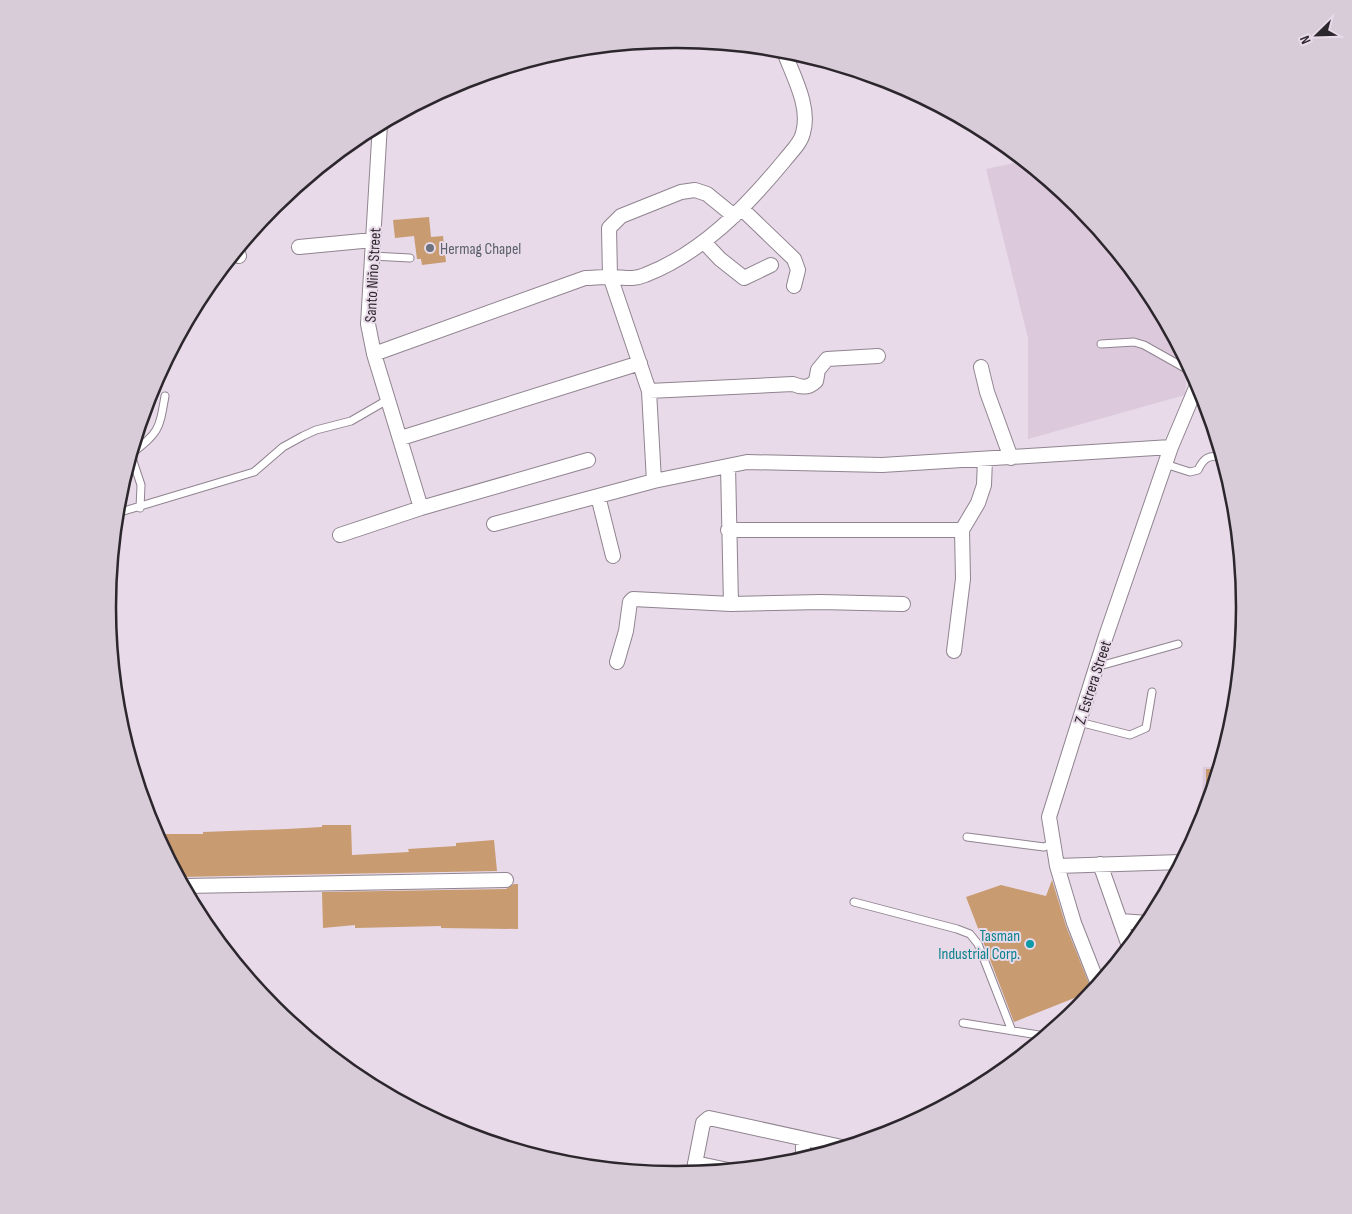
<svg xmlns="http://www.w3.org/2000/svg" width="1352" height="1214" font-family="'Sofia Sans Condensed',sans-serif">
<rect width="100%" height="100%" fill="#e8dae8"/>
<path fill="#dcc9dc" d="M 1024,161 L 1078,205 L 1149,292 L 1188,365 L 1185,395 L 1028,439 L 1028,338 L 986,169 Z
M 1237,652 L 1240,653 L 1230,727 L 1229,699 Z
M 1203,767 L 1219,767 L 1201,824 Z"/>
<path fill="#c89b70" d="M 429,217 L 431,237 L 443,236 L 446,262 L 422,265 L 421,259 L 417,259 L 414,236 L 395,238 L 393,220 Z
M 1206,769 L 1218,769 L 1208,801 L 1206,801 Z
M 322,825 L 351,825 L 352,855 L 409,852 L 408,849 L 456,846 L 456,843 L 494,840 L 497,871 L 179,877 L 156,834 L 203,834 L 203,832 L 287,829 L 322,827 Z
M 1052,880 L 1066,926 L 1092,991 L 1014,1022 L 966,897 L 1001,885 L 1046,896 Z
M 514,884 L 518,884 L 518,929 L 441,928 L 441,926 L 355,928 L 355,925 L 323,928 L 322,892 L 506,889 Z"/>
<g fill="none" stroke-linecap="round" stroke-linejoin="round">
<g stroke="#908490" stroke-width="9">
<path id="lane" d="M 372,256 L 410,258
M 1101,344 L 1134,342 L 1144,345 L 1192,372
M 131,454 C 159,432 159,431 165,396
M 131,455 L 141,485 L 140,508
M 1165,464 L 1190,472 L 1198,470 C 1203,459 1209,454 1221,457
M 117,513 L 254,472 L 283,447 L 303,436 L 316,430 L 351,421 L 389,399
M 1096,667 L 1178,644
M 1079,722 L 1130,735 L 1146,728 L 1152,692
M 967,837 L 1044,847 L 1052,844
M 854,902 L 957,929 L 970,934 L 978,944 L 1012,1031
M 963,1023 L 1045,1036"/>
</g>
<g stroke="#908490" stroke-width="16">
<path id="street" d="M 380,124 L 368,324 L 374,354 L 421,508
M 742,209 L 794,259 L 798,270 L 794,286
M 704,242 L 720,259 L 744,278 L 771,265
M 299,247 L 373,240
M 237,250 L 239,256
M 374,354 L 585,278 C 592,278 600,277 607,277 C 621,276 631,281 645,275 C 702,253 746,207 784,161 C 790,153 801,143 803,133 C 811,106 792,74 783,49
M 981,367 L 987,392 L 1011,458
M 649,391 L 793,384 C 802,388 809,388 816,381 L 818,370 L 827,359 L 878,356
M 401,438 L 640,363
M 728,466 L 731,604
M 654,481 L 649,391 L 610,276 L 609,228 L 621,216 L 681,192 L 695,190 L 707,194 L 734,216
M 598,496 L 613,556
M 494,524 L 654,481 L 747,462 L 882,465 L 1171,447
M 728,530 L 962,530
M 340,535 L 421,508 L 588,460
M 1242,634 L 1244,607
M 954,651 L 963,579 L 962,530 L 978,503 L 984,485 L 985,459
M 617,662 L 626,631 L 630,602 L 633,599 L 731,604 L 821,602 L 903,604
M 1100,864 L 1129,946
M 1057,866 L 1181,862
M 184,886 L 506,880
M 1120,921 L 1148,923
M 1098,984 L 1074,923 L 1057,866 L 1049,817 L 1106,636 L 1171,447 L 1198,383
M 803,1160 L 803,1139
M 695,1163 L 728,1170
M 693,1174 L 703,1123 L 709,1118 L 842,1147"/>
</g>
<use href="#lane" stroke="#fff" stroke-width="7"/>
<use href="#street" stroke="#fff" stroke-width="14"/>
</g>
<circle fill="#6b7280" stroke="#e8dae8" stroke-width="2" cx="430" cy="248" r="5"/>
<circle fill="#0f9aa8" stroke="#e8dae8" stroke-width="2" cx="1030" cy="944" r="5"/>
<g text-anchor="middle" stroke-width="4" stroke-linejoin="round" paint-order="stroke">
<g font-size="16" fill="#5b616d" stroke="#e8dae8" text-anchor="start">
<text x="440" y="254">Hermag Chapel</text>
</g>
<g font-size="16" fill="#2c272c" stroke="#e8dae8">
<text transform="translate(372 275) rotate(-87)" y="6">Santo Niño Street</text>
<text transform="translate(1092 682) rotate(-72)" y="6">Z. Estrera Street</text>
</g>
<g font-size="16" fill="#0d838f" stroke="#e8dae8" text-anchor="end">
<text x="1020" y="941">Tasman<tspan x="1020" dy="18">Industrial Corp.</tspan></text>
</g>
</g>
<path d="M0 0H1352V1214H0ZM675 48H677A559 559 0 0 1 1236 607V607A559 559 0 0 1 677 1166H675A559 559 0 0 1 116 607V607A559 559 0 0 1 675 48Z" fill="#d9ccd9" fill-rule="evenodd"/>
<path fill="none" stroke="#2c272c" stroke-width="2.5" d="M675 48H677A559 559 0 0 1 1236 607V607A559 559 0 0 1 677 1166H675A559 559 0 0 1 116 607V607A559 559 0 0 1 675 48Z"/>
<g transform="translate(1317 35) rotate(247)" stroke="#e8dae8" stroke-width="4" paint-order="stroke">
<path d="M0-4L9 19L0 12L-9 19Z" fill="#2c272c"/>
<text y="-8" font-size="14" font-weight="bold" text-anchor="middle" fill="#2c272c">N</text>
</g>
</svg>
